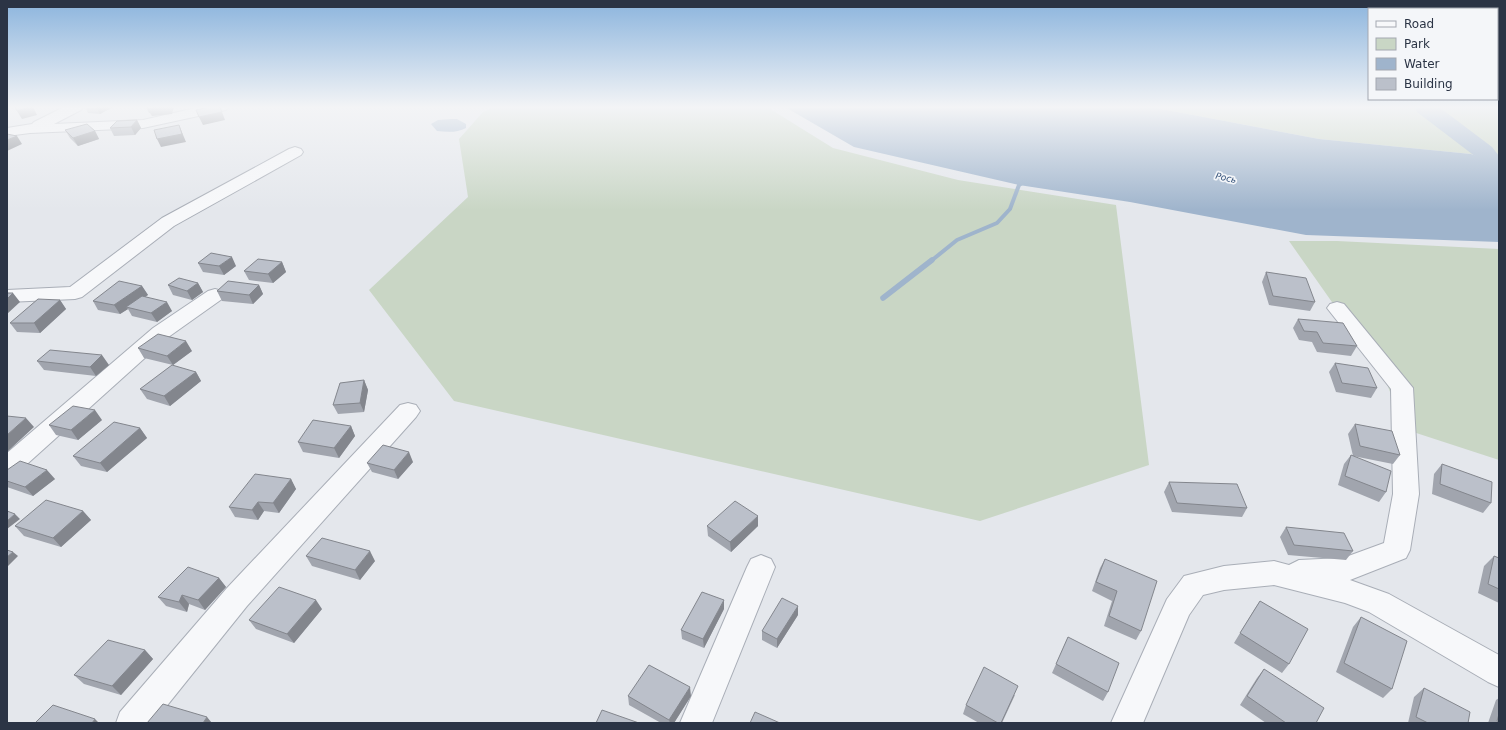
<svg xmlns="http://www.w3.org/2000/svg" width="1506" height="730" font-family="'DejaVu Sans',sans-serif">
<rect width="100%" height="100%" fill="#e4e7ec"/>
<path fill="#c9d6c5" d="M 495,107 L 767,107 L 833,148 L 958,180 L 1116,205 L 1149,465 L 980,521 L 454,401 L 369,290 L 468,197 L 459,139 L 483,112 Z
M 1151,107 L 1499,107 L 1499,164 L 1471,154 L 1319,139 Z
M 1289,241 L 1337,241 L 1499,249 L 1499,460 L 1404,429 L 1384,376 Z"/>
<path fill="#9fb4cc" d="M 785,107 L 1151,107 L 1319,139 L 1471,154 L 1499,164 L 1499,242 L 1306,235 L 1130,202 L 1019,185 L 854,147 Z
M 451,119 L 457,119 L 466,124 L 466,128 C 457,133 447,132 437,131 L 431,124 L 438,120 Z"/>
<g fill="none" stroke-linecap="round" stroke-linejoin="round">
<path stroke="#9fb4cc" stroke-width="4" d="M 931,261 L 957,240 L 997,223 L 1010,209 L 1019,185 L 1025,181"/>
<path stroke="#9fb4cc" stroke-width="5.5" d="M 883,298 L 932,260"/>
<path fill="#9fb4cc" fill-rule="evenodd" d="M 1415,107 L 1439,107 L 1492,147 L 1499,156 L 1499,179 L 1490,177 L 1476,157 L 1417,112 Z"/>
<g stroke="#a9aeb7" stroke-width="2">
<path id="minor" d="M 64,107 L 83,107 L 81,110 L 54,124 L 143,120 L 200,107 L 228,107 L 226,110 L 143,128 L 30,133 L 7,136 L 7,128 L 32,124 L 34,122 Z
M 295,147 L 301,149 L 303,152 L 301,155 L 174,226 L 82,297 L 75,299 L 7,302 L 7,290 L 70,287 L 162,218 L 289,149 Z
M 215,289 L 222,291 L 225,295 L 222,299 L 167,338 L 16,474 L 7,476 L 7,453 L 153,328 L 208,291 Z
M 1337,302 L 1344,304 L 1413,388 L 1419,494 L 1410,550 L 1406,558 L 1350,580 L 1389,594 L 1499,655 L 1499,687 L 1488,682 L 1369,612 L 1345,603 L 1274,585 L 1224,590 L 1203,595 L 1189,615 L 1143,723 L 1111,723 L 1167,599 L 1184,576 L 1224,566 L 1274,561 L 1289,565 L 1299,560 L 1343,558 L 1384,543 L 1393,494 L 1391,389 L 1327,308 L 1330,304 Z
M 408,403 L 416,405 L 420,411 L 416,417 L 247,606 L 153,723 L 116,723 L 120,712 L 227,588 L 400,405 Z
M 761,555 L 771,559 L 775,567 L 712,723 L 680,723 L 747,567 L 751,559 Z"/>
</g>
<use href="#minor" fill="#f7f8fa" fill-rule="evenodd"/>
</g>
<path fill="#a1a5ae" d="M 85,107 L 113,107 L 100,114 L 88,113 Z
M 137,120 L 141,128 L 135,135 L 114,136 L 110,128 Z
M 65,130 L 95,131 L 99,139 L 78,146 L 70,138 Z
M 282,262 L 286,272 L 273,283 L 249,280 L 244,271 Z
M 198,263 L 236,266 L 224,275 L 203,272 Z
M 1266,272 L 1315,302 L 1310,311 L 1269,305 L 1262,282 Z
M 198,283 L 203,292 L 192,300 L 173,295 L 168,285 Z
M 259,285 L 263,294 L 253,304 L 222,301 L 217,291 Z
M 142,286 L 148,295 L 145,296 L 172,311 L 157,322 L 132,316 L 128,309 L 120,314 L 98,310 L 93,301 Z
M 60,300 L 66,309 L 40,333 L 17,332 L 10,323 Z
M 1298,319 L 1357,346 L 1351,356 L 1317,352 L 1312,342 L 1299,340 L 1293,328 Z
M 138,348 L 192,351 L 173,365 L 144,358 Z
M 37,361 L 109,365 L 96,376 L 44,370 Z
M 1335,363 L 1377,388 L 1371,398 L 1336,392 L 1329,372 Z
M 196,372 L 201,381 L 170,406 L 147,399 L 140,389 Z
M 364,380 L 368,390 L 364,412 L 338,414 L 333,405 Z
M 102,420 L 78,440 L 56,435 L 49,425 Z
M 1355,424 L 1400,455 L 1393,464 L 1353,456 L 1348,434 Z
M 351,426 L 355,436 L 339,458 L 303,452 L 298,442 Z
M 140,428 L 147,438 L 107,472 L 81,466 L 73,456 Z
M 1351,455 L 1386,492 L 1379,502 L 1338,485 L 1344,464 Z
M 413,462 L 398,479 L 372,472 L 367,463 Z
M 1442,464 L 1491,503 L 1483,513 L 1432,494 L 1434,474 Z
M 7,470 L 55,479 L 33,496 L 7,487 Z
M 291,479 L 296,489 L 279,513 L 264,511 L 258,520 L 235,517 L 229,507 Z
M 1169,482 L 1247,508 L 1242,517 L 1172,512 L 1164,492 Z
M 83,511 L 91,520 L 61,547 L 24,536 L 15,526 Z
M 707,526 L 758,526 L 731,552 L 708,536 Z
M 1286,527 L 1353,551 L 1346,560 L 1288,555 L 1280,537 Z
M 306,556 L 375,561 L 360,580 L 312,566 Z
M 1494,556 L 1499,558 L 1499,603 L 1478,593 L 1484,566 Z
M 1105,559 L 1141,631 L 1136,640 L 1104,626 L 1112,601 L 1092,591 L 1100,568 Z
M 219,578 L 226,587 L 205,610 L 189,604 L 187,612 L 166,606 L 158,597 Z
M 1260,601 L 1289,664 L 1282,673 L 1234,643 L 1254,610 Z
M 322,609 L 294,643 L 256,629 L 249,620 Z
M 724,609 L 704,648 L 682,639 L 681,630 Z
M 798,615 L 777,648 L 762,640 L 762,631 Z
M 1361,617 L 1392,689 L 1383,698 L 1336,672 L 1353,627 Z
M 1068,637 L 1108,692 L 1103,701 L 1052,673 Z
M 145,650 L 153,659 L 121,695 L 84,684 L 74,675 Z
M 1264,669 L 1316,723 L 1266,723 L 1240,705 L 1257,678 Z
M 1424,688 L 1468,723 L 1408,723 L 1414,697 Z
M 1015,695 L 1002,723 L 979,723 L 963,714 L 966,705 Z
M 628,696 L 691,696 L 674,723 L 661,723 L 629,705 Z
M 1499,698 L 1499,723 L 1488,723 L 1496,700 Z"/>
<path fill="#83868d" d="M 31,107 L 33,107 L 37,115 L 22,119 L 17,111 Z
M 96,107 L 113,107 L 100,114 Z
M 146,107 L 174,107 L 172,114 L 152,116 L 150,113 L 149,113 Z
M 222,112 L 225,120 L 203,125 L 199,117 Z
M 137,120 L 141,128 L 135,135 L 131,127 Z
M 179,125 L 186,142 L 161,147 L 157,139 Z
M 95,131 L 99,139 L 78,146 L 73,138 Z
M 17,136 L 22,144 L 7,151 L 7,140 Z
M 232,257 L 236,266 L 224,275 L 219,266 Z
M 282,262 L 286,272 L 273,283 L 268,274 Z
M 198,283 L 203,292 L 192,300 L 187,291 Z
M 259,285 L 263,294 L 253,304 L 249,295 Z
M 142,286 L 148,295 L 130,307 L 126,307 L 128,309 L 120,314 L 114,305 Z
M 13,293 L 20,302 L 7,314 L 7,299 Z
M 60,300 L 66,309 L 40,333 L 34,323 Z
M 167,302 L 172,311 L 157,322 L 151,313 Z
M 186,341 L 192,351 L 173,365 L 167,356 Z
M 102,355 L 109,365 L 96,376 L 90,367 Z
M 196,372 L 201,381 L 170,406 L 164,396 Z
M 364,380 L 368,390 L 364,412 L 360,403 Z
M 95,410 L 102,420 L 78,440 L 71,430 Z
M 26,418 L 34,427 L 7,452 L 7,435 Z
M 351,426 L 355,436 L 339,458 L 334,448 Z
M 140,428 L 147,438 L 107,472 L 100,463 Z
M 409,452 L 413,462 L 398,479 L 394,470 Z
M 47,470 L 55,479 L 33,496 L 25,487 Z
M 291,479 L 296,489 L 279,513 L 273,503 Z
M 258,502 L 264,511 L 258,520 L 252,510 Z
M 83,511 L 91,520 L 61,547 L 53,538 Z
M 15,514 L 20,519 L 7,529 L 7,521 Z
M 758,516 L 758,526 L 731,552 L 730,542 Z
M 370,551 L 375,561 L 360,580 L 355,570 Z
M 13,552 L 18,556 L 7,567 L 7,557 Z
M 219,578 L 226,587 L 205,610 L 198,600 Z
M 182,595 L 189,604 L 187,612 L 179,602 Z
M 316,600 L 322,609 L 294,643 L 287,634 Z
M 724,600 L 724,609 L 704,648 L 703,639 Z
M 798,606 L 798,615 L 777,648 L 777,639 Z
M 145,650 L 153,659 L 121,695 L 112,686 Z
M 690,687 L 691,696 L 674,723 L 670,723 L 669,720 Z
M 207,717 L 212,723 L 203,723 Z
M 95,719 L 99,723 L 92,723 Z"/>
<path fill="#bbc0ca" stroke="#83868d" d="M 15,107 L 31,107 L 17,111 Z
M 148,107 L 157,107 L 148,109 Z
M 208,107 L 220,107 L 222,112 L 199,117 L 196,110 Z
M 137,120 L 131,127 L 110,128 L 117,121 Z
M 87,124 L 95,131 L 73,138 L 65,130 Z
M 179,125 L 182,134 L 157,139 L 154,130 Z
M 7,134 L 17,136 L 7,140 Z
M 211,253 L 232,257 L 219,266 L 198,263 Z
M 258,259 L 282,262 L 268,274 L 244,271 Z
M 1266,272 L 1306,278 L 1315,302 L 1273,296 Z
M 179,278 L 198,283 L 187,291 L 168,285 Z
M 119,281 L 142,286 L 114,305 L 93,301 Z
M 228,281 L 259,285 L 249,295 L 217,291 Z
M 7,293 L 13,293 L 7,299 Z
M 142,296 L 167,302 L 151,313 L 126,307 Z
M 38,299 L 60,300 L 34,323 L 10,323 Z
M 1298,319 L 1343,323 L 1357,346 L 1323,343 L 1317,332 L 1304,331 Z
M 158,334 L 186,341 L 167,356 L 138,348 Z
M 50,350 L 102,355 L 90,367 L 37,361 Z
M 1335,363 L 1368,368 L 1377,388 L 1342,383 Z
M 172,365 L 196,372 L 164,396 L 140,389 Z
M 364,380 L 360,403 L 333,405 L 340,383 Z
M 73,406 L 95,410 L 71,430 L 49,425 Z
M 7,416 L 26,418 L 7,435 Z
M 313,420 L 351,426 L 334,448 L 298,442 Z
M 114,422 L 140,428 L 100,463 L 73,456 Z
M 1355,424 L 1392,431 L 1400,455 L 1360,446 Z
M 383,445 L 409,452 L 394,470 L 367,463 Z
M 1351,455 L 1391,471 L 1386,492 L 1345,476 Z
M 20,461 L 47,470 L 25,487 L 7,481 L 7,470 Z
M 1442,464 L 1492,482 L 1491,503 L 1440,484 Z
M 255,474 L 291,479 L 273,503 L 258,502 L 252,510 L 229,507 Z
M 1169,482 L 1237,484 L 1247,508 L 1177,503 Z
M 46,500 L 83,511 L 53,538 L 15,526 Z
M 735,501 L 758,516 L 730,542 L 707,526 Z
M 7,511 L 15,514 L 7,521 Z
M 1286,527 L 1344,533 L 1353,551 L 1294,545 Z
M 322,538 L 370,551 L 355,570 L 306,556 Z
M 7,550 L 13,552 L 7,557 Z
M 1494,556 L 1499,558 L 1499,589 L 1488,584 Z
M 1105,559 L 1157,581 L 1141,631 L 1109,616 L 1117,591 L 1096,582 Z
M 188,567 L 219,578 L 198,600 L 182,595 L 179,602 L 158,597 Z
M 279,587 L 316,600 L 287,634 L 249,620 Z
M 702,592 L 724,600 L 703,639 L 681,630 Z
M 782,598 L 798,606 L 777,639 L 762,631 Z
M 1260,601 L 1308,629 L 1289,664 L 1240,633 Z
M 1361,617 L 1407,641 L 1392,689 L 1344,663 Z
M 1068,637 L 1119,663 L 1108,692 L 1056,664 Z
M 108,640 L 145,650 L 112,686 L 74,675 Z
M 649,665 L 690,687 L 669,720 L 628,696 Z
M 984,667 L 1018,686 L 1001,723 L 998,723 L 966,705 Z
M 1264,669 L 1324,708 L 1316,723 L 1286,723 L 1247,696 Z
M 1424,688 L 1470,712 L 1468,723 L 1428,723 L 1416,717 Z
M 163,704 L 207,717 L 203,723 L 147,723 Z
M 53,705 L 95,719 L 92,723 L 35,723 Z
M 602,710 L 639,723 L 596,723 Z
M 755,712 L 780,723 L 750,723 Z
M 1499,714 L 1499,722 L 1497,721 Z"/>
<linearGradient id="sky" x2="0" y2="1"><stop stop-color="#8bb4dd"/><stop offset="0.51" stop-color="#f3f4f6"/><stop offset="1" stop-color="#f3f4f6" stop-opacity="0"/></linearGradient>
<rect width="1506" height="210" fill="url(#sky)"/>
<g text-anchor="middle" stroke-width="3.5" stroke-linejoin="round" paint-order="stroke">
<g font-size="9" font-style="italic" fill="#34527a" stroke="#f4f6f9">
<text transform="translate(1226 178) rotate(13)" y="3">Рось</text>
</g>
</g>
<rect width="1506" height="730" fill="none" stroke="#2b3445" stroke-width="16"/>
<rect x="1368" y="8" width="130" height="92" fill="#f4f6f9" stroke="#a4a8b1"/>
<rect x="1376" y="21" width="20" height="6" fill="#f7f8fa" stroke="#a4a8b1"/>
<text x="1404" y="28" font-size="12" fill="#2b3445">Road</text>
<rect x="1376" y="38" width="20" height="12" fill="#c9d6c5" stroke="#a4a8b1"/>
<text x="1404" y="48" font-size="12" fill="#2b3445">Park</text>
<rect x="1376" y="58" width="20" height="12" fill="#9fb4cc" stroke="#a4a8b1"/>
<text x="1404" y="68" font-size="12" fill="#2b3445">Water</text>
<rect x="1376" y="78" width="20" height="12" fill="#bbc0ca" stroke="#a4a8b1"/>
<text x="1404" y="88" font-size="12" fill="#2b3445">Building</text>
</svg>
